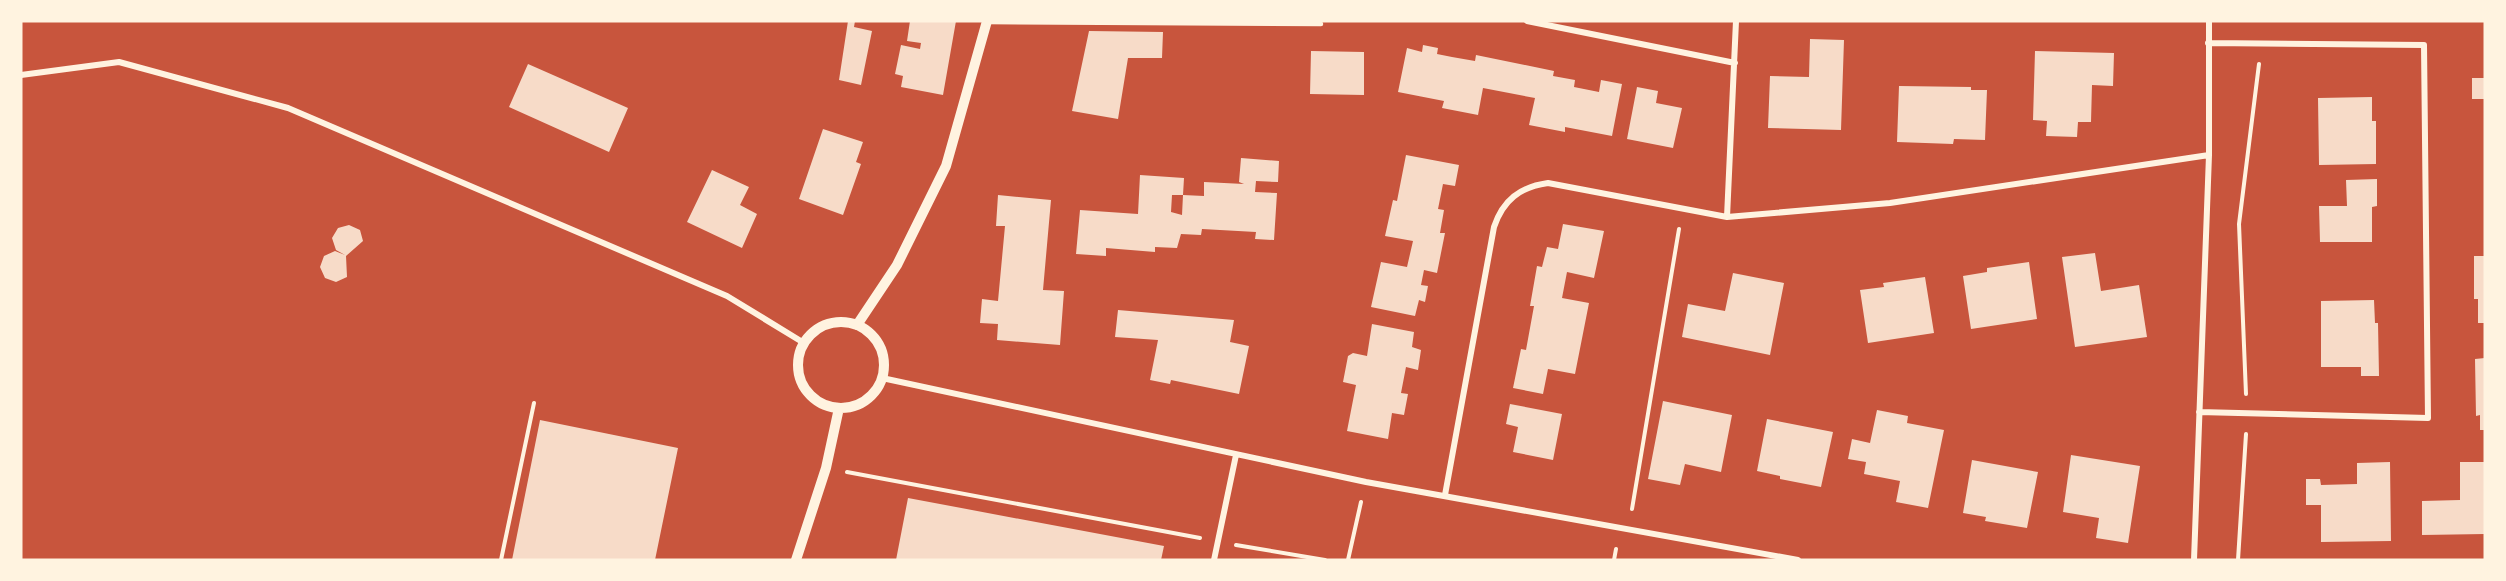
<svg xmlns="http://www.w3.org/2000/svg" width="2506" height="581" font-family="'Work Sans',sans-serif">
<rect width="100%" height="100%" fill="#c8553d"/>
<path fill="#f7dbc8" d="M 848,21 L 855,21 L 854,27 L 872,31 L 861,85 L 839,80 Z
M 910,21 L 956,21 L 943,95 L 901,87 L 903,76 L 895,74 L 901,45 L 920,49 L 921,43 L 907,41 Z
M 1089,31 L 1163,32 L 1162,58 L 1128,58 L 1118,119 L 1072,111 Z
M 1810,39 L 1844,40 L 1841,130 L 1768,128 L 1770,76 L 1809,77 Z
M 1423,45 L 1438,48 L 1437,54 L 1452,57 L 1475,61 L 1476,55 L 1554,71 L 1553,76 L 1575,80 L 1574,87 L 1599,92 L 1601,80 L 1622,84 L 1612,136 L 1565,127 L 1565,132 L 1529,125 L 1535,98 L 1483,88 L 1478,115 L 1442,108 L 1444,101 L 1398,92 L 1407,48 L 1422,52 Z
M 1311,51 L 1364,52 L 1364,95 L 1310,94 Z
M 2035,51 L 2114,53 L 2113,86 L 2092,85 L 2091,122 L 2078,122 L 2077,137 L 2046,136 L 2047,121 L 2033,120 Z
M 528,64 L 628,108 L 609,152 L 509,107 Z
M 2472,78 L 2485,78 L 2485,99 L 2472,99 Z
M 1899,86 L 1971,87 L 1971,90 L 1987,90 L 1985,140 L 1954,139 L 1953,144 L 1897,142 Z
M 1637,87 L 1658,91 L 1656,103 L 1682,108 L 1673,148 L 1627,139 Z
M 2372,97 L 2372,121 L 2376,121 L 2376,164 L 2319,165 L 2318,98 Z
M 823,129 L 863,142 L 856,162 L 861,164 L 843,215 L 799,199 Z
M 1406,155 L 1459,165 L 1455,186 L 1443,184 L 1438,209 L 1444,210 L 1440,233 L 1445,233 L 1437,273 L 1424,270 L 1421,285 L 1428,286 L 1425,302 L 1419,300 L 1415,316 L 1371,307 L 1381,262 L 1407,267 L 1413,241 L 1385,236 L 1393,200 L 1397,201 Z
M 1241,158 L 1279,161 L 1278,182 L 1256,181 L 1255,192 L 1277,193 L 1274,240 L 1255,239 L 1256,232 L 1202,229 L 1201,235 L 1181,234 L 1177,248 L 1155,247 L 1155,252 L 1106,248 L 1106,256 L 1076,254 L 1080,210 L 1138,214 L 1140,175 L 1184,178 L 1183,195 L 1172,195 L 1171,212 L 1182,215 L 1183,195 L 1204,196 L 1204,182 L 1244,184 L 1239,182 Z
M 712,170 L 749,187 L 740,205 L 757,214 L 742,248 L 687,222 Z
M 2377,179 L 2377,206 L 2372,207 L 2372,242 L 2320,242 L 2319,206 L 2347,206 L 2346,180 Z
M 998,195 L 1051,200 L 1043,290 L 1064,291 L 1060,345 L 997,340 L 998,324 L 980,323 L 982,299 L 998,301 L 1005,226 L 996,226 Z
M 1563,224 L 1604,231 L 1594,278 L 1567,272 L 1562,298 L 1589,303 L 1575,374 L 1548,369 L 1543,394 L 1513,388 L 1521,349 L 1526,350 L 1534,306 L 1530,306 L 1537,266 L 1542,267 L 1547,247 L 1558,249 Z
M 349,225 L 360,230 L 363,241 L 346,256 L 347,277 L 336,282 L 325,278 L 320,267 L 324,256 L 335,251 L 345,255 L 336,250 L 332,238 L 338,228 Z
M 2095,253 L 2101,291 L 2139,285 L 2147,337 L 2075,347 L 2062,257 Z
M 2474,256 L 2485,256 L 2485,323 L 2478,323 L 2478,299 L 2474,299 Z
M 2029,262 L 2037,319 L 1971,329 L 1963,276 L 1987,272 L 1987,268 Z
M 1733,273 L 1784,283 L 1770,355 L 1682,337 L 1688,304 L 1725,311 Z
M 1925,277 L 1934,333 L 1868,343 L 1860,290 L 1884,287 L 1883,283 Z
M 2374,300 L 2375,323 L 2378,323 L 2379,376 L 2361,376 L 2361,367 L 2321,367 L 2321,301 Z
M 1118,310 L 1234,320 L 1230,342 L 1249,346 L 1239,394 L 1171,380 L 1170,384 L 1150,380 L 1158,340 L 1115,337 Z
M 1372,324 L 1414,332 L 1412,347 L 1421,350 L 1418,370 L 1406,367 L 1401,393 L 1408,394 L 1404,415 L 1392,413 L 1388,439 L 1347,431 L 1356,385 L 1343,382 L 1348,356 L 1353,353 L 1367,356 Z
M 2485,358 L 2485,430 L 2480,430 L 2480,415 L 2476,416 L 2475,359 Z
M 1663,401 L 1732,415 L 1721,472 L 1685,464 L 1680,485 L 1648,479 Z
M 1510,404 L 1562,414 L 1553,460 L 1513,452 L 1518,427 L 1506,424 Z
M 1877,410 L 1908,416 L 1907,423 L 1944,430 L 1928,508 L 1896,502 L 1900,481 L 1864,474 L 1866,462 L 1848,459 L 1852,439 L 1870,443 Z
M 1767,419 L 1833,432 L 1821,487 L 1780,479 L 1780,476 L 1757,471 Z
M 540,420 L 678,448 L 655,560 L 512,560 Z
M 2071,455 L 2140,466 L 2128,543 L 2096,538 L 2099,518 L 2063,512 Z
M 1972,460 L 2038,472 L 2027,528 L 1985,521 L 1986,517 L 1963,513 Z
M 2390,462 L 2391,541 L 2321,542 L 2321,505 L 2306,505 L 2306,479 L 2320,479 L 2321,485 L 2357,484 L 2357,463 Z
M 2460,462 L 2485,462 L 2485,534 L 2422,535 L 2422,501 L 2460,500 Z
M 908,498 L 1164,546 L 1161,560 L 896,560 Z"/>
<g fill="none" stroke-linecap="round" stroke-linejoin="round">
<path stroke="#fff3e0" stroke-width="4" d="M 2246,394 L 2239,224 L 2259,64
M 847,472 L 1200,538
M 1632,509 L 1679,229
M 1236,545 L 1325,560
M 501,560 L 534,403
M 1348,560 L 1361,502
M 1614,560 L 1616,549
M 2238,560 L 2246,434"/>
<path stroke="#fff3e0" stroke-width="4.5" d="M 987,22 L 1321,24"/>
<path stroke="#fff3e0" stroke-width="6" d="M 1527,21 L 1735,63
M 21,75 L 119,62 L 288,108 L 727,296 L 804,343
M 1727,217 L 1736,21
M 882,378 L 1366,482 L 1798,560
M 2199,412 L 2428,418 L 2424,45 L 2208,43
M 1445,495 L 1494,227 C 1503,200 1520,187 1548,183 L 1727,217 L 1890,203 L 2209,155
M 1214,560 L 1236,455
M 2194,560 L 2209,155 L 2209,21"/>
<path stroke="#fff3e0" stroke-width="10" d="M798 365a43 43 0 1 1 86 0a43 43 0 1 1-86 0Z
M 857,325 L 897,265 L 946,166 L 987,21
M 796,560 L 826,468 L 839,408"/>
</g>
<rect width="2506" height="581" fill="none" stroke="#fff3e0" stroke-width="45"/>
</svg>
